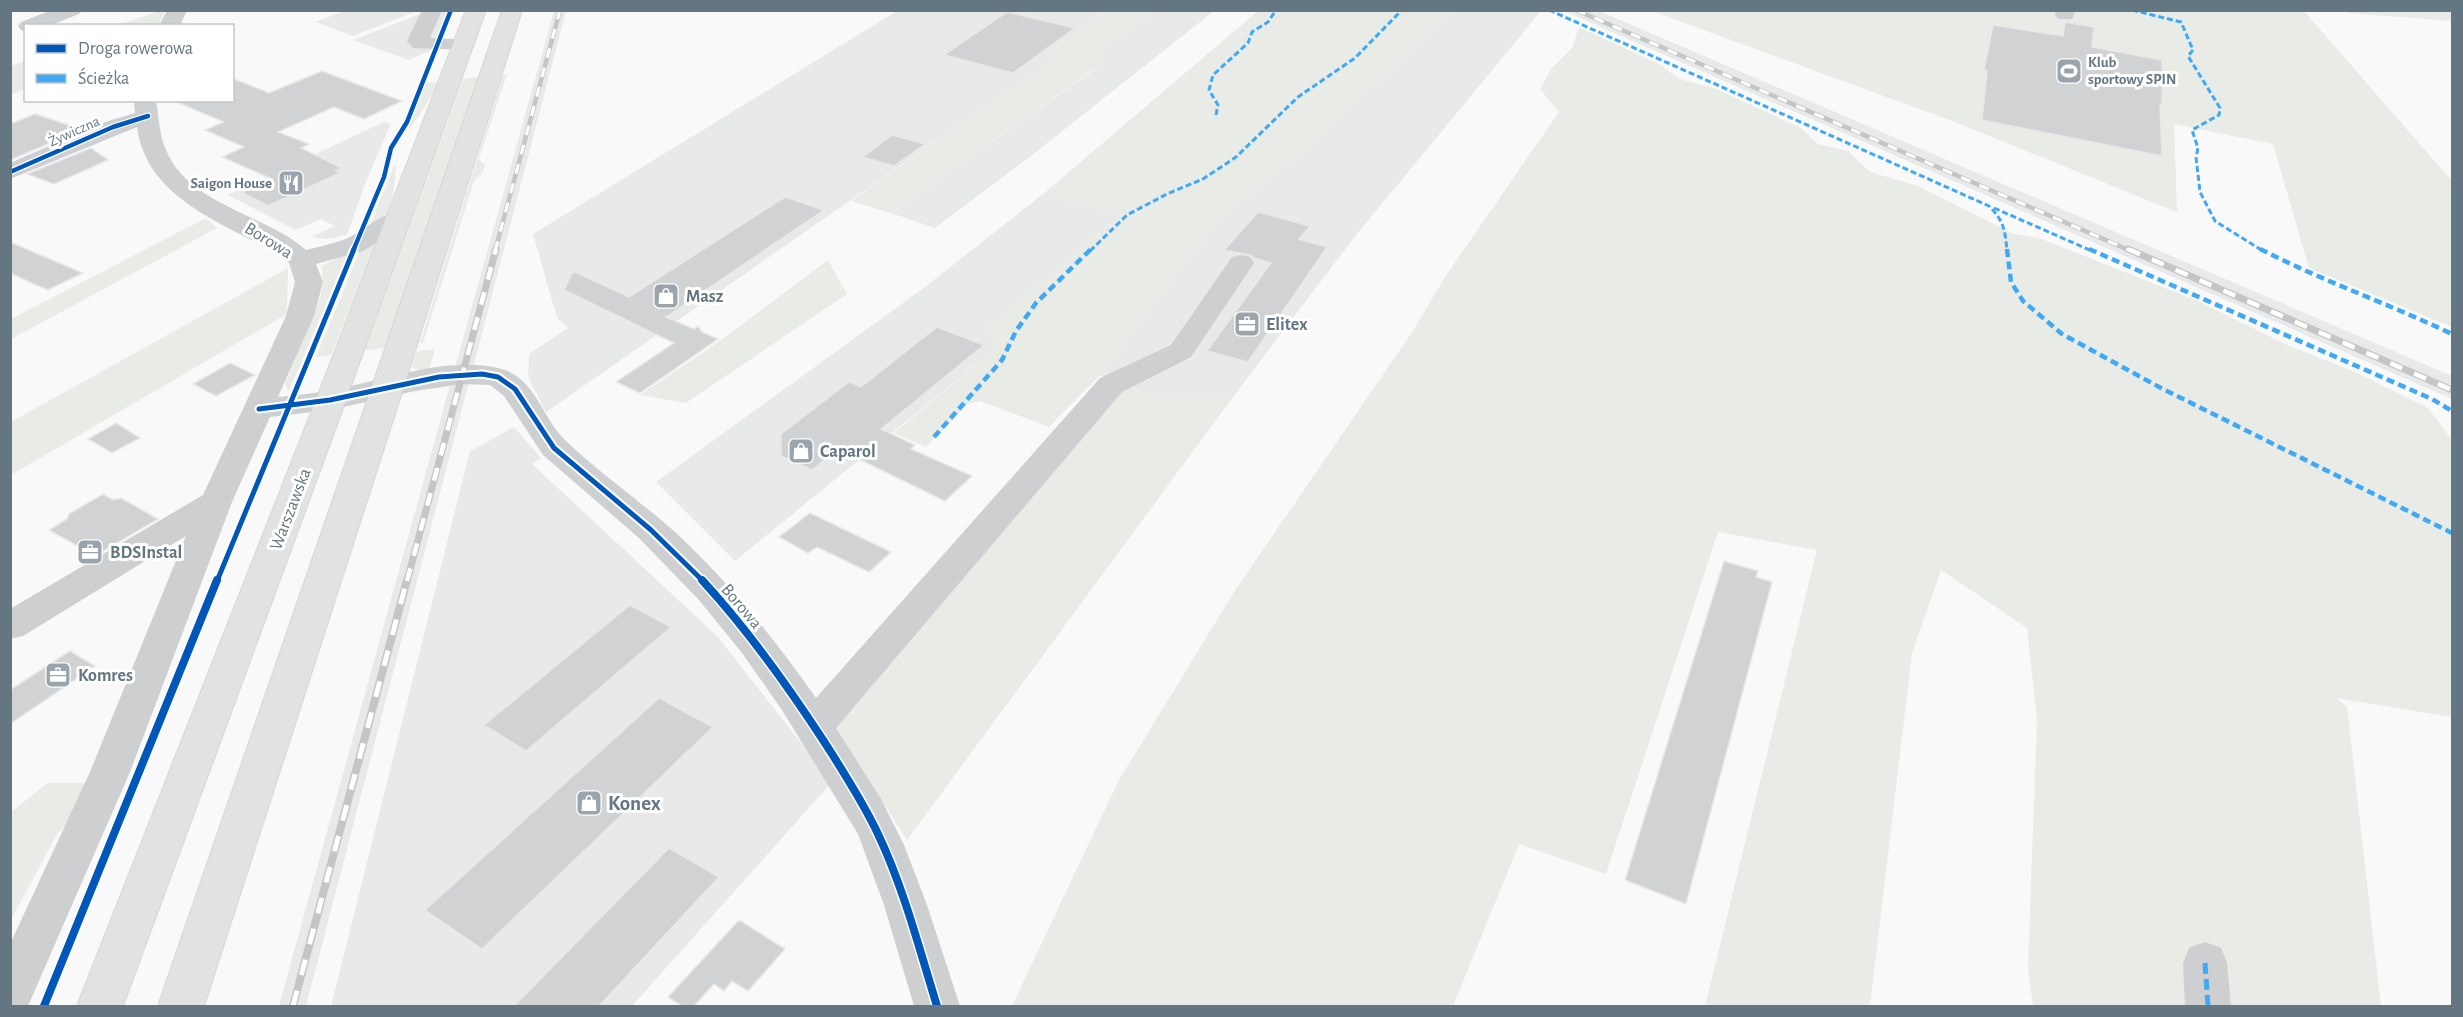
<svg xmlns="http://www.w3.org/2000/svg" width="2463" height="1017" font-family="'Alegreya Sans',sans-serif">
<rect width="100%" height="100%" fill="#f9f9f9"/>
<path fill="#e8e9e9" d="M 344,11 L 344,10 L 417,11 L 353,36 L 315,22 Z
M 428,11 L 447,11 L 431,50 L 409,60 L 353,40 Z
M 554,11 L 566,11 L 473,368 L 454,371 Z
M 897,11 L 1106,11 L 1051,48 L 1055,58 L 546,412 L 528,377 L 529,354 L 568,328 L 557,318 L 533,234 Z
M 1156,11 L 1214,11 L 1027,159 L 935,228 L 891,213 L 1097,68 L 1102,51 Z
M 1450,11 L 1541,11 L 1356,235 L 1233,397 L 1149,395 L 1100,375 L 1222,216 L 1317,141 Z
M 1564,11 L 1599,11 L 2452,376 L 2452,399 Z
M 384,122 L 391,124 L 365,184 L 347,235 L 327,239 L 311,237 L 335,226 L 321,219 L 296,230 L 228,195 Z
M 1043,194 L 1122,214 L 984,329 L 1000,345 L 735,561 L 656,482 L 925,287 Z
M 469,382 L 306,1006 L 279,1006 L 450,385 Z
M 514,427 L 541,458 L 532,464 L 717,636 L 832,782 L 632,1006 L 331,1006 L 470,451 Z"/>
<path fill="#e8ebe6" d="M 159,11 L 165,11 L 158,25 L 119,25 Z
M 1106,11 L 1156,11 L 1103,51 L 1097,67 L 891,213 L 851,201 L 1054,58 L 1051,48 Z
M 1258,11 L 1450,11 L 1317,141 L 1222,216 L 1100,375 L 1049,427 L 980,401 L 968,404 L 926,447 L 894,433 L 1000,345 L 983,329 L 1122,214 L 1043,194 Z
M 1652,11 L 2304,11 L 2452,181 L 2452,327 L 2309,268 L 2273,144 L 2174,124 L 2177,212 L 1952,121 Z
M 2343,11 L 2452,11 L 2452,21 L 2349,13 Z
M 1579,27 L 1661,65 L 1679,79 L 1714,88 L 1801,128 L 1818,144 L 1848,151 L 1870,172 L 1918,186 L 2014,234 L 2039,238 L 2198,301 L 2287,345 L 2355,372 L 2428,408 L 2452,440 L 2452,717 L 2336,698 L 2347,707 L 2381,1006 L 2033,1006 L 2028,969 L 2037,718 L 2027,628 L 1941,570 L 1912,653 L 1870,1006 L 1705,1006 L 1817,550 L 1718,532 L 1606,874 L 1519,844 L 1453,1006 L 1012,1006 L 1118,782 L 1234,592 L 1413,331 L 1445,277 L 1559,112 L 1540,89 L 1552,68 L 1572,48 Z
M 25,61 L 25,89 L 11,95 L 11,66 Z
M 507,74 L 479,159 L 485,165 L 482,173 L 474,181 L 423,343 L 420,343 L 503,75 Z
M 478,77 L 386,348 L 365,350 L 463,79 Z
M 438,82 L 425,107 L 407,132 L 426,83 Z
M 394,166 L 396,166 C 393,199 394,211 367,233 Z
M 206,218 L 217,228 L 11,339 L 11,319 Z
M 376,242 L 331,355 L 316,357 L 362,245 Z
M 348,252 L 289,391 L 285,384 L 320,298 L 323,284 L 322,266 Z
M 828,260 L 847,294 L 686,403 L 640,395 L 724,338 Z
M 288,268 L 287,314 L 11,475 L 11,422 Z
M 435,349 L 428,374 L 414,369 L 412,365 L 417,351 Z
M 1126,386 L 1149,395 L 1233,397 L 907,840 L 832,724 Z
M 48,783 L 90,783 L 77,815 L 57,834 L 11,920 L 11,812 Z"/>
<path fill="#d0d2d3" stroke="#e8e8e8" stroke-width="1.5" d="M 1007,12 L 1075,28 L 1013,73 L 944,55 Z
M 2065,22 L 2094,27 L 2092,47 L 2162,60 L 2162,105 L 2160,104 L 2162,156 L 1982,120 L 1987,71 L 1984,70 L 1993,25 L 2063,36 Z
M 322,71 L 402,101 L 364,119 L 334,107 L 278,132 L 309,144 L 301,148 L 342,168 L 336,171 L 340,173 L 268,206 L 242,192 L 272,179 L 222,157 L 244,147 L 205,130 L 224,122 L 174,101 L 232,100 L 232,78 L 269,93 Z
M 35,114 L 78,128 L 68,132 L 71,134 L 10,160 L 10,124 Z
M 892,135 L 925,144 L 894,166 L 863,157 Z
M 91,148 L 108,160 L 54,184 L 27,174 Z
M 785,197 L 824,210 L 666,317 L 694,329 L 698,326 L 702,332 L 718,339 L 640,393 L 616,382 L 674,343 L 564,290 L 573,271 L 629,297 Z
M 1258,212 L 1310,226 L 1299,239 L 1327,247 L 1248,362 L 1207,351 L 1271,263 L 1254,258 L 1250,255 L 1224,250 Z
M 10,242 L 59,263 L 83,273 L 48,290 L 36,285 L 10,273 Z
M 937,327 L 984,345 L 881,429 L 915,445 L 911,449 L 972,476 L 945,501 L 838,449 L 812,470 L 781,456 L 781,434 L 849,382 L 861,387 Z
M 230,363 L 255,375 L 216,396 L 193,384 Z
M 116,423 L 140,438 L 112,453 L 88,439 Z
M 103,494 L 113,500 L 121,498 L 158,519 L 95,556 L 49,530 L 67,519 L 69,514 Z
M 810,513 L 891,552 L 869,572 L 817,547 L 808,553 L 779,537 Z
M 1724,561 L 1758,571 L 1756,577 L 1772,582 L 1686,904 L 1625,880 Z
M 630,605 L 671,627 L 526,751 L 484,725 Z
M 70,651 L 95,666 L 10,724 L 10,690 Z
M 659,698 L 713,727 L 482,949 L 425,910 Z
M 669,848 L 719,877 L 599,1006 L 514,1006 Z
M 739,920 L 785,949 L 748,991 L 732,981 L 724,991 L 714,984 L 694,1006 L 682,1006 L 668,997 Z"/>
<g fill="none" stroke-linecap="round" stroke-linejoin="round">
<g stroke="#d5d6d7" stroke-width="2">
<path id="major" d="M 466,10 L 486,10 L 346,400 L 123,1006 L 77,1006 L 316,400 Z
M 502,10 L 522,10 L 404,386 L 204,1006 L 158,1006 Z"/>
</g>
<path fill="#cecfd0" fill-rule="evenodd" d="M 52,10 L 82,10 L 79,14 L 49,26 L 26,26 L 26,32 L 21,30 L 18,26 L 21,22 Z
M 167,10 L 187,10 L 180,26 L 159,26 Z
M 422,10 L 442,10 L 430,38 L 471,40 L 475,44 L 471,48 L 464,50 L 413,48 L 407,41 Z
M 2056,10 L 2076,10 L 2072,19 L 2058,19 L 2055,15 Z
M 134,100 L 156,100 C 159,117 159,134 166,150 C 188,205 266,214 306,250 C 318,247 331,244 343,240 C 365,232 384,207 408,213 L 412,218 L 408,223 L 363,251 L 316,264 L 323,282 L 314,316 L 278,397 C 301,395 324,392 346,387 C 394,377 449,357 498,368 C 536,376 541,418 567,442 C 601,474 640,501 675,532 C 728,581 774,638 816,698 L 1100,378 L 1171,345 L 1232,257 L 1241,255 L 1250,257 L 1254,263 L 1191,357 L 1122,392 L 836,728 L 881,799 L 904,845 L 927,905 L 960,1006 L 914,1006 L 884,905 L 858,834 L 782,710 L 742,653 L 699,600 L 639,538 L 543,455 L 504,396 L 490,385 L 462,384 L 415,391 L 330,410 L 270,417 L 232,502 L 130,772 L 28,1006 L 10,1006 L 10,944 L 90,772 L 186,536 L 23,636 L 10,639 L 10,609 L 203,495 L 286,316 L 295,282 L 289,263 L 281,256 C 225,223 147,200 137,127 L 10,179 L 10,163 L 105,122 L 135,113 Z
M 2205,942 L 2221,948 L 2227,963 L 2231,1006 L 2185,1006 L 2183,963 L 2189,948 Z"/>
<use href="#major" fill="#e1e2e2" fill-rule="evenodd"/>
<g stroke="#c3c5c6" stroke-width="4.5">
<path id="rail-far2" d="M 1576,10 L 2131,251
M 495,251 L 560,10"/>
</g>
<g stroke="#c3c5c6" stroke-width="7">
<path id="rail-far1" d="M 2128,249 L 2452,390
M 407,581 L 496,249"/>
</g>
<g stroke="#c3c5c6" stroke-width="8">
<path id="rail" d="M 293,1006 L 407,580"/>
</g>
<use href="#rail-far2" stroke="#fff" stroke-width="3" stroke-dasharray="10" stroke-linecap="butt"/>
<use href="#rail-far1" stroke="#fff" stroke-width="4.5" stroke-dasharray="13" stroke-linecap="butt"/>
<use href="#rail" stroke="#fff" stroke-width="5" stroke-dasharray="16" stroke-linecap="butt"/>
<path stroke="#3fa9f5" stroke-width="3" stroke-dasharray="6 3" stroke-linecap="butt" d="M 1549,10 L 1989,206 C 2004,221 2005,230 2007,251
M 2132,10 L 2181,22 L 2193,50 L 2188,56 L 2220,108 L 2219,115 L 2192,130 L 2198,148 L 2196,157 L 2200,192 L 2215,221 L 2263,251
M 1216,115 L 1218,105 L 1209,90 L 1213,75 L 1248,43 L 1252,32 L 1268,22 L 1276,10
M 1994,208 L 2092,251
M 1090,251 L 1127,215 L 1167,194 L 1203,179 L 1236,157 L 1298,97 L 1355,58 L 1402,10"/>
<path stroke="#3fa9f5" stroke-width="4.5" stroke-dasharray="8 4.5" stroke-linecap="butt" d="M 2007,249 L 2011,282 L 2023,301 L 2062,334 L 2161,388 L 2452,533
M 2089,249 L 2432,399 L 2452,411
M 2260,249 C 2323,281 2389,304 2452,334
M 934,437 L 1002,360 L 1016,331 L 1036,303 L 1091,249"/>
<path stroke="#3fa9f5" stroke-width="5" stroke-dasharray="11 5" stroke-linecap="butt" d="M 2205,963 L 2208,1006"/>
<g stroke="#fff" stroke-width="7">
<path id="cycleway-far2" d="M 10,172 L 113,127 L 148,116
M 353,251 L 384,177 L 391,148 L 407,122 L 451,10"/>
</g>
<g stroke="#fff" stroke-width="9">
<path id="cycleway-far1" d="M 259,409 L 330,400 L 439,377 L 482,374 L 498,377 L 515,389 L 554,448 L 651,530 L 703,581
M 217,581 L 354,249"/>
</g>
<g stroke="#fff" stroke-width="11">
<path id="cycleway" d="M 702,580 C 748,630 788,686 825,743 C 844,773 863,802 878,834 C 904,889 919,948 937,1006
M 44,1006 L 217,580"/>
</g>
<use href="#cycleway-far2" stroke="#0057b8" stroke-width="4.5"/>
<use href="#cycleway-far1" stroke="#0057b8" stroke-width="5"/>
<use href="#cycleway" stroke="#0057b8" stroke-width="8"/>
</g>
<defs>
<g id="stadium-square" transform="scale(1.35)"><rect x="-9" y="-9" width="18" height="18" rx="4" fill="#99a4ac" stroke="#fff"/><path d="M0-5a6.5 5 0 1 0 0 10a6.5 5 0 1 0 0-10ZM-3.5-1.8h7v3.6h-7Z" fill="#fff"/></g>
<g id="restaurant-square" transform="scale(1.35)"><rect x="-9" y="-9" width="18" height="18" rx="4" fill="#99a4ac" stroke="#fff"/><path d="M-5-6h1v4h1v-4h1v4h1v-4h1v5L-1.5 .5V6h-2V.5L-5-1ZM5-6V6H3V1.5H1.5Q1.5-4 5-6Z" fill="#fff"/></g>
<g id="shop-square" transform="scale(1.35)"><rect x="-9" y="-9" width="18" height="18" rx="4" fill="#99a4ac" stroke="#fff"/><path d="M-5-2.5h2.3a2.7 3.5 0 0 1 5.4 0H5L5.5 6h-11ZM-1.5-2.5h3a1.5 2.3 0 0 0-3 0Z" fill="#fff"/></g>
<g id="office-square" transform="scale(1.35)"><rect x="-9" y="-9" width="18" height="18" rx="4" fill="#99a4ac" stroke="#fff"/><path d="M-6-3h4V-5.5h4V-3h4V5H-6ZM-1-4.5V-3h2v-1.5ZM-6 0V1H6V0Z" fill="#fff"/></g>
</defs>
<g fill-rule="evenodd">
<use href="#stadium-square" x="2069" y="71"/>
<use href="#restaurant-square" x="291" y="183"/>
<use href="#shop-square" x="666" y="296"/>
<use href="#office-square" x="1247" y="324"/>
<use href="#shop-square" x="801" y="451"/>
<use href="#office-square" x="90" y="552"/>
<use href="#office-square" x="58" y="675"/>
<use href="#shop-square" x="589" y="803"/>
</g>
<g text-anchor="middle" stroke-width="6" stroke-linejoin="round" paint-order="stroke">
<g font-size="15" font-weight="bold" fill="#657683" stroke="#fff" text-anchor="start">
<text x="2088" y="67">Klub<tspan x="2088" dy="17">sportowy SPIN</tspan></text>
<text x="272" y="188" text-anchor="end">Saigon House</text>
</g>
<g font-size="15" fill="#657683" stroke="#fff">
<text transform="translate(74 131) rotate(-24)" y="5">Żywiczna</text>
</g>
<g font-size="18" fill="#657683" stroke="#fff">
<text transform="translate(269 240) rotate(32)" y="6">Borowa</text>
<text transform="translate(290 509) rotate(-69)" y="6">Warszawska</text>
<text transform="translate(742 606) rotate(50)" y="6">Borowa</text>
</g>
<g font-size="18" font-weight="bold" fill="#657683" stroke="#fff" text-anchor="start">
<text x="686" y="302">Masz</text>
<text x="1266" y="330">Elitex</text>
<text x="820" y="457">Caparol</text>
<text x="110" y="558">BDSInstal</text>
<text x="78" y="681">Komres</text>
</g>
<g font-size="21" font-weight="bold" fill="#657683" stroke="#fff" text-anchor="start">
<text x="608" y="810">Konex</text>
</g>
</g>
<rect width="2463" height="1017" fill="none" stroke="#657683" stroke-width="24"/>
<rect x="24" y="24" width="210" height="78" fill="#ffffff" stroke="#c1c8cd" stroke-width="1.5"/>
<rect x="36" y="44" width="30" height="9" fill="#0057b8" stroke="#c1c8cd" stroke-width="1.5"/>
<text x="78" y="54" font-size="18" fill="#657683">Droga rowerowa</text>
<rect x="36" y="74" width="30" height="9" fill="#3fa9f5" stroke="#c1c8cd" stroke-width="1.5"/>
<text x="78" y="84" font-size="18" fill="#657683">Ścieżka</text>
</svg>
